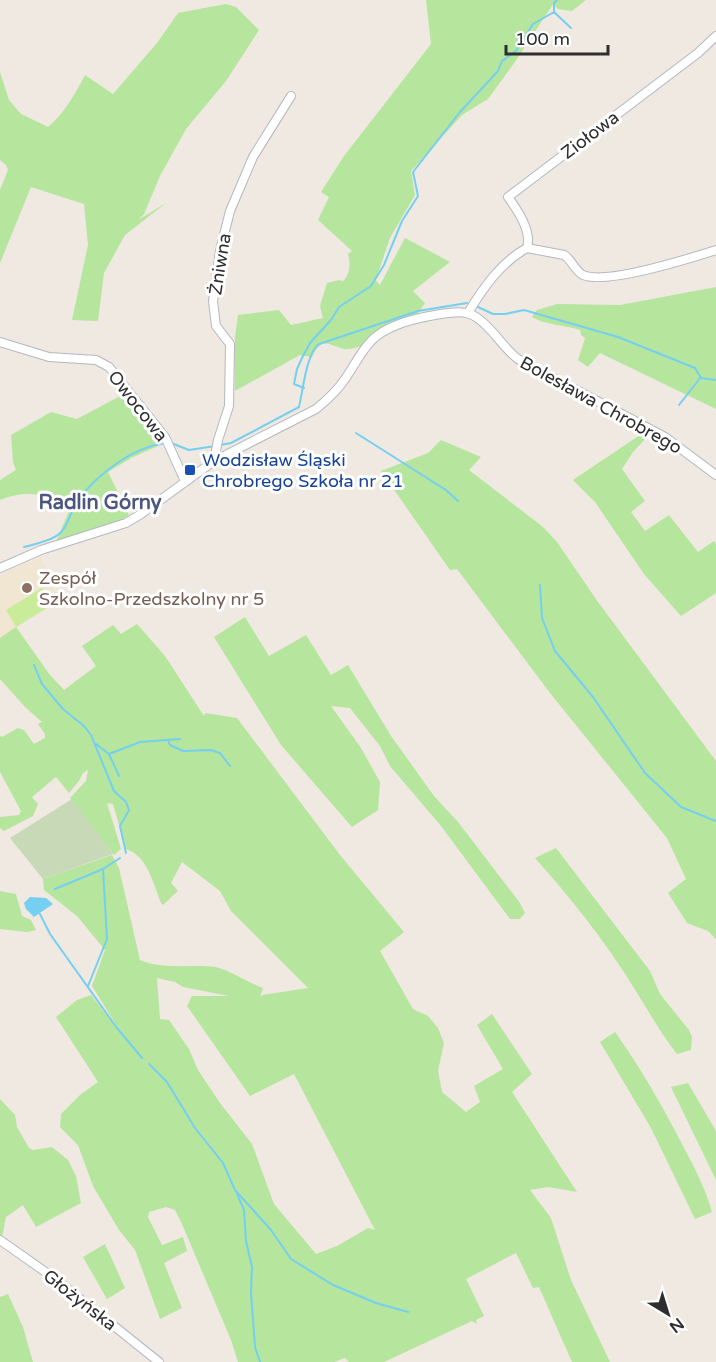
<svg xmlns="http://www.w3.org/2000/svg" width="716" height="1362" font-family="'Varela Round',sans-serif">
<rect width="100%" height="100%" fill="#efe9e1"/>
<path fill="#f0e6d1" d="M 41,557 L 58,600 L 0,638 L 0,576 L 14,568 Z"/>
<path fill="#b6e59e" fill-rule="evenodd" d="M 426,0 L 586,0 L 572,11 L 558,9 L 553,4 L 515,62 L 488,99 L 462,115 L 411,171 L 415,195 L 390,238 L 376,279 L 374,278 L 380,285 L 405,238 L 450,262 L 413,291 L 425,303 L 417,315 L 387,325 L 370,337 L 363,346 C 357,347 349,350 344,349 C 328,345 322,336 312,357 L 300,355 L 235,391 L 235,337 L 238,315 L 279,310 L 291,325 L 323,318 L 320,306 L 327,283 L 339,280 L 343,281 C 350,275 351,263 348,254 L 352,251 L 318,220 L 329,197 L 321,192 L 344,156 L 431,44 Z
M 226,4 L 236,7 L 259,30 L 226,81 L 186,129 L 160,176 L 144,214 L 138,220 L 166,203 L 125,235 L 104,273 L 98,321 L 72,320 L 88,245 L 84,204 L 31,187 L 0,263 L 0,190 L 8,170 L 6,165 L 0,160 L 0,72 L 9,100 L 21,114 L 48,127 C 64,114 75,94 85,75 L 113,94 L 157,43 L 178,13 Z
M 716,287 L 716,409 L 600,353 L 588,367 L 578,360 L 585,338 L 581,335 L 580,330 C 564,325 546,325 532,317 L 537,310 L 557,304 L 620,305 Z
M 124,394 L 163,440 L 152,447 L 165,443 L 133,457 L 108,472 L 129,515 L 107,528 L 56,542 L 72,504 C 45,495 27,489 0,500 L 0,480 L 16,470 L 13,462 L 11,435 L 51,412 L 77,419 Z
M 646,431 L 651,433 L 633,452 L 622,469 L 645,501 L 631,512 L 645,531 L 669,515 L 698,552 L 714,541 L 716,544 L 716,593 L 681,616 L 644,574 L 595,502 L 573,480 Z
M 441,440 L 481,457 L 469,470 L 543,527 L 557,542 L 598,602 L 716,761 L 716,939 L 708,931 L 687,923 L 668,893 L 686,879 L 667,838 L 550,693 L 457,569 L 450,570 L 381,471 L 428,453 Z
M 245,617 L 269,656 L 306,635 L 331,675 L 348,665 L 391,736 L 434,796 L 458,822 L 520,903 L 525,913 L 520,919 L 510,919 L 441,826 L 390,766 L 380,746 L 350,708 L 331,706 L 361,748 L 380,782 L 378,810 L 352,827 L 281,745 L 214,637 Z
M 137,624 L 165,656 L 204,716 L 205,713 L 237,718 L 340,855 L 404,932 L 380,951 L 413,1009 L 428,1016 L 438,1028 L 444,1043 L 438,1071 L 442,1092 L 466,1112 L 480,1102 L 474,1086 L 503,1069 L 477,1025 L 492,1014 L 532,1074 L 512,1092 L 577,1192 L 548,1187 L 530,1190 L 551,1218 L 571,1280 L 610,1362 L 572,1362 L 539,1287 L 533,1288 L 516,1253 L 466,1279 L 484,1316 L 476,1320 L 477,1324 L 472,1321 L 384,1362 L 349,1362 L 345,1358 L 334,1362 L 238,1362 L 231,1340 L 182,1224 L 175,1210 L 166,1207 L 149,1212 L 148,1217 L 162,1245 L 183,1237 L 187,1251 L 164,1263 L 182,1308 L 160,1319 L 135,1250 L 119,1230 L 93,1186 L 78,1145 L 60,1127 L 61,1114 L 80,1095 L 98,1082 L 56,1017 L 77,1000 L 91,995 L 123,1036 L 92,986 L 105,950 L 77,916 L 44,890 L 43,879 L 112,855 L 119,868 L 140,960 C 162,970 191,964 215,967 C 225,968 251,984 263,988 L 260,997 L 262,995 L 308,988 L 231,911 L 220,891 L 182,862 L 171,883 L 178,891 L 163,905 L 161,903 C 154,885 147,855 126,849 L 113,804 L 107,803 L 121,849 L 114,855 L 70,798 L 86,781 L 88,770 L 83,773 L 79,781 L 69,793 L 56,777 L 32,797 L 38,804 L 33,816 L 4,831 L 0,828 L 0,817 L 19,815 L 21,811 L 0,772 L 0,736 L 2,737 L 18,728 L 24,730 L 34,744 L 45,738 L 45,734 L 38,724 L 42,722 L 25,707 L 0,679 L 0,638 L 16,627 L 50,675 L 64,690 L 96,666 L 82,646 L 113,625 L 121,634 ZM 157,978 L 175,982 L 183,987 L 229,996 L 192,996 L 187,1006 L 250,1096 L 294,1074 L 375,1230 L 368,1228 L 337,1246 L 316,1254 L 274,1204 L 252,1144 L 220,1103 L 198,1070 L 189,1049 L 169,1020 L 160,1019 Z
M 556,848 L 650,971 L 660,994 L 689,1030 L 692,1037 L 691,1050 L 677,1054 C 659,1031 645,1005 629,980 C 602,937 569,896 535,858 Z
M 0,891 L 16,894 L 22,916 L 31,920 L 36,930 L 27,932 L 0,929 Z
M 615,1032 C 640,1067 662,1105 682,1144 C 694,1167 705,1187 712,1212 L 695,1219 L 651,1128 L 600,1042 Z
M 688,1083 L 716,1131 L 716,1180 L 671,1087 Z
M 0,1099 L 15,1115 L 17,1127 L 29,1148 L 33,1150 L 52,1147 L 68,1160 L 76,1176 L 81,1203 L 36,1227 L 23,1205 L 6,1217 L 2,1237 L 0,1236 Z
M 105,1244 L 125,1288 L 107,1299 L 83,1257 Z
M 8,1294 L 23,1327 L 33,1362 L 0,1362 L 0,1297 Z"/>
<path fill="#c8d9b8" d="M 72,799 L 113,854 L 43,879 L 10,838 Z"/>
<path fill="#c9ec9a" d="M 42,588 L 52,605 L 16,627 L 6,610 Z"/>
<path fill="#75cff0" d="M 30,897 L 46,898 L 53,904 L 34,917 L 26,909 L 24,903 Z"/>
<g fill="none" stroke-linecap="round" stroke-linejoin="round">
<path stroke="#75cff0" stroke-width="2" d="M 554,12 L 571,28
M 478,307 L 493,314 L 505,314 L 524,310 L 618,337 L 695,368 L 701,378 L 716,380
M 304,388 L 294,384 L 297,369 L 302,358 L 310,343 L 331,320 L 339,307 L 371,286 L 384,265 L 402,221 L 418,196 L 413,172 L 460,112 L 498,71 L 502,61 L 516,51 L 533,24 L 554,12 L 554,3 L 557,0
M 679,405 L 701,377
M 356,433 L 446,490 L 458,501
M 171,443 L 189,450 L 215,446
M 220,445 L 231,443 L 299,407 C 303,391 306,354 319,344 L 418,311 L 467,303
M 24,547 C 35,544 51,541 59,534 C 69,526 70,511 77,501 C 98,474 131,448 165,443
M 540,585 L 542,618 L 555,651 L 593,697 L 645,773 L 681,807 L 716,821
M 34,665 L 42,684 L 63,709 L 84,726 L 91,735 L 114,791 L 126,802 L 129,810 L 120,826 L 126,853
M 168,740 L 170,745 L 183,751 L 211,750 L 220,753 L 230,766
M 96,744 L 109,754 L 140,742 L 180,739
M 109,754 L 119,776
M 55,889 L 103,869
M 40,914 L 50,934 L 117,1028 L 142,1058
M 88,986 L 107,939 L 103,869 L 120,858
M 149,1064 L 167,1082 L 195,1128 L 223,1163 L 235,1190 L 271,1230 L 291,1259 L 333,1285 L 376,1303 L 408,1312
M 237,1194 L 244,1210 L 246,1241 L 252,1267 L 251,1292 L 255,1347 L 260,1362"/>
<g stroke="#b4b7c1" stroke-width="10">
<path id="minor" d="M 527,248 L 564,255 C 572,260 575,271 583,275 C 606,285 691,258 716,250
M 468,313 C 483,288 501,262 527,248 C 532,231 518,211 508,197 L 698,53 L 716,36
M 0,342 L 49,357 L 96,360 L 109,367 L 165,437 L 185,481
M 214,461 L 218,440 L 229,406 L 230,344 L 216,326 L 213,301 L 220,251 L 230,211 L 253,157 L 291,96
M 0,568 L 41,550 L 126,523 L 141,514 L 214,461 L 316,409 C 327,400 337,391 345,379 C 355,365 364,345 378,335 C 393,324 417,318 435,315 C 449,313 463,309 476,317 C 492,327 502,347 518,359 L 665,437 L 716,475
M 0,1240 L 54,1278 L 159,1362"/>
</g>
<use href="#minor" stroke="#fff" stroke-width="8"/>
</g>
<rect fill="#1a4fb4" stroke="#fff" stroke-width="2" x="184" y="464" width="12" height="12" rx="3"/>
<circle fill="#8d6e63" stroke="#fff" stroke-width="2" cx="27" cy="588" r="6"/>
<g text-anchor="middle" stroke-width="6" stroke-linejoin="round" paint-order="stroke">
<g font-size="18" fill="#2e2e2e" stroke="#fff">
<text transform="translate(590 135) rotate(-37)" y="6">Ziołowa</text>
<text transform="translate(220 264) rotate(-81)" y="6">Żniwna</text>
<text transform="translate(601 405) rotate(29)" y="6">Bolesława Chrobrego</text>
<text transform="translate(138 406) rotate(52)" y="6">Owocowa</text>
<text transform="translate(80 1300) rotate(38)" y="6">Głożyńska</text>
</g>
<g font-size="18" fill="#164399" stroke="#fff" text-anchor="start">
<text x="202" y="466">Wodzisław Śląski<tspan x="202" dy="21">Chrobrego Szkoła nr 21</tspan></text>
</g>
<g font-size="18" fill="#785e54" stroke="#fff" text-anchor="start">
<text x="39" y="584">Zespół<tspan x="39" dy="21">Szkolno-Przedszkolny nr 5</tspan></text>
</g>
<g font-size="20" font-weight="bold" fill="#4d5680" stroke="#fff">
<text x="100" y="509">Radlin Górny</text>
</g>
</g>
<g transform="translate(668 1314) rotate(142)" stroke="#ffffff" stroke-width="4.5" paint-order="stroke">
<path d="M0-4.5L10 22L0 15L-10 22Z" fill="#2e2e2e"/>
<text y="-9" font-size="16" font-weight="bold" text-anchor="middle" fill="#2e2e2e">N</text>
</g>
<path d="M506 45v9h102v-9" fill="none" stroke="#2e2e2e" stroke-width="3"/>
<text x="515" y="45" font-size="18" fill="#2e2e2e" stroke="#ffffff" stroke-width="4.5" paint-order="stroke">100 m</text>
</svg>
